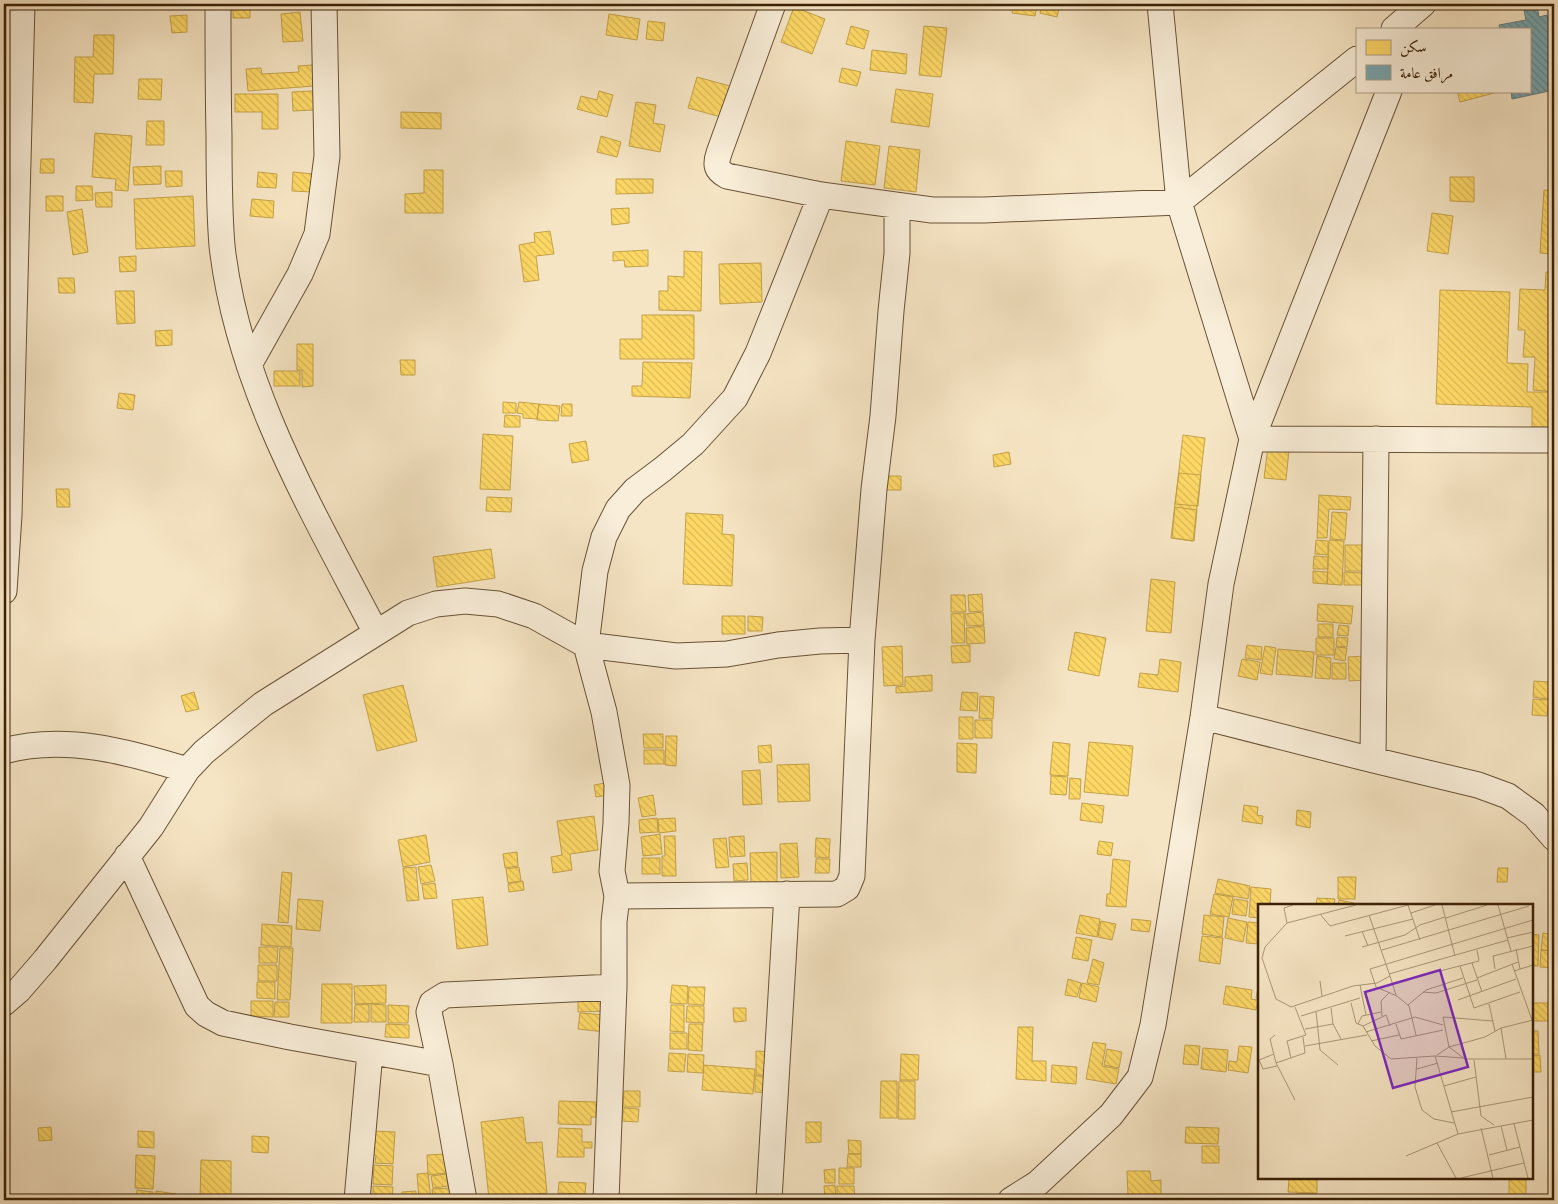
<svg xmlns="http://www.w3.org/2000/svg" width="1558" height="1204" font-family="'IM FELL French Canon',Amiri,serif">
<defs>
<pattern id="homes-back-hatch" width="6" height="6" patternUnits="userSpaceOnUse" patternTransform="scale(1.25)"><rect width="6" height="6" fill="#ffd966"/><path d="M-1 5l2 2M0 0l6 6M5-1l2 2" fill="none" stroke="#dbba57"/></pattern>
<pattern id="public-back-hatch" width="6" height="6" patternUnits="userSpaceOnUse" patternTransform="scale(1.25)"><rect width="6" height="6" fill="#76a5af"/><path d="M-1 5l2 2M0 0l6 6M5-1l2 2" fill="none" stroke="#62868c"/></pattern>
</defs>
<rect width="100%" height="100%" fill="#f6e5c4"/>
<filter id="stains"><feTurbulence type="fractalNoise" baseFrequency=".004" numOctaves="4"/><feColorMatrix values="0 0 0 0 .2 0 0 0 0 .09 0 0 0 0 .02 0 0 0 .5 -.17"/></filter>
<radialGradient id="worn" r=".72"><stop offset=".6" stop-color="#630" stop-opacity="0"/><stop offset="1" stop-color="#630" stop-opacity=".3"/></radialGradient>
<path fill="url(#homes-back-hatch)" stroke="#c4a249" d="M 233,4 L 250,4 L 250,18 L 233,18 Z
M 1013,4 L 1037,4 L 1035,16 L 1012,13 Z
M 1042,4 L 1060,4 L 1057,17 L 1040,13 Z
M 794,7 L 825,19 L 812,54 L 781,42 Z
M 300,12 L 303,41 L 283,42 L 281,14 Z
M 609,14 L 640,19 L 637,40 L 606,35 Z
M 187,15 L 187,32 L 172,33 L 170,16 Z
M 648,21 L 665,23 L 663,41 L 646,39 Z
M 851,26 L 869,31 L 864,49 L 846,44 Z
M 924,26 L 947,28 L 941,77 L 919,75 Z
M 94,35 L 114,35 L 113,74 L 94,74 L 93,103 L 74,102 L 75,57 L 93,57 Z
M 872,50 L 907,54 L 906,74 L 870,70 Z
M 312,65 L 314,86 L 248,91 L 246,69 L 261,68 L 262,74 L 299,72 L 298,66 Z
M 842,68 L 861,72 L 857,86 L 839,82 Z
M 697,77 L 730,86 L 721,117 L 688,108 Z
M 139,79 L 162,79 L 161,100 L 138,99 Z
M 896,89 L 933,94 L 929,127 L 891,122 Z
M 313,91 L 314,110 L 293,111 L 292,92 Z
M 599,91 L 613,95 L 607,117 L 577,109 L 581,96 L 597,100 Z
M 1457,91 L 1498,91 L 1498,92 L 1460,102 Z
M 235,94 L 278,94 L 278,129 L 262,129 L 262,112 L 235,112 Z
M 636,102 L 656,105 L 653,123 L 665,125 L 660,152 L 629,146 Z
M 401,112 L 441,113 L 441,129 L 401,128 Z
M 147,121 L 164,121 L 164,145 L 146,145 Z
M 95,133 L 132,136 L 128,191 L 115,190 L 116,179 L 92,177 Z
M 601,136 L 621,142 L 617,157 L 597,152 Z
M 846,141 L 880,146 L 875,185 L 841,181 Z
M 889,146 L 920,150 L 916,192 L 884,188 Z
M 41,159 L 54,159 L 54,173 L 40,173 Z
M 161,166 L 161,184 L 134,185 L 133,167 Z
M 424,170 L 443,170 L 443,213 L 405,213 L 405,194 L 424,193 Z
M 165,171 L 182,171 L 182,186 L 166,187 Z
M 258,172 L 277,174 L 276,188 L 257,187 Z
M 293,172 L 314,174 L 312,192 L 292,191 Z
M 1450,177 L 1474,177 L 1474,202 L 1450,201 Z
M 616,179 L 653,179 L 653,193 L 616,194 Z
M 76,186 L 92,186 L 93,200 L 76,201 Z
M 1544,190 L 1554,191 L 1554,254 L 1540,253 Z
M 112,192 L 112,207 L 96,207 L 95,193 Z
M 46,196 L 63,196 L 63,211 L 46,211 Z
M 193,196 L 195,246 L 136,249 L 134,199 Z
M 252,199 L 274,201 L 273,218 L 250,216 Z
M 629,208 L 629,223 L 612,225 L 611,209 Z
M 82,209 L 88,252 L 73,255 L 67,212 Z
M 1432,213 L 1453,216 L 1448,254 L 1427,251 Z
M 550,231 L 554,254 L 536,256 L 539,280 L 524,282 L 519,245 L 535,242 L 534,233 Z
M 648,250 L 648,266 L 625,267 L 624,260 L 613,261 L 613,252 Z
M 684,251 L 702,252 L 701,311 L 659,310 L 659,291 L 668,291 L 668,276 L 684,277 Z
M 136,256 L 136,271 L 120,272 L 119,257 Z
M 761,263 L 762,302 L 720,304 L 719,264 Z
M 1546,272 L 1554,272 L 1554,392 L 1533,390 L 1535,357 L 1523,357 L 1525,330 L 1518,330 L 1520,289 L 1545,290 Z
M 58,278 L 74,278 L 75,293 L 59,293 Z
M 1440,290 L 1510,292 L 1507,363 L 1528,364 L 1527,392 L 1554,392 L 1554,427 L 1532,427 L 1532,407 L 1436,404 Z
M 115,291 L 134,291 L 135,323 L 117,324 Z
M 642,315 L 694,315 L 694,359 L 620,359 L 620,339 L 642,339 Z
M 172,330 L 172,345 L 156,346 L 155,331 Z
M 297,344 L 313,344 L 313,386 L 302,387 L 302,370 L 297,370 Z
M 400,360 L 415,360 L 415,375 L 401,375 Z
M 643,362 L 692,363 L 690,398 L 632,396 L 632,386 L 642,386 Z
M 274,371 L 300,371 L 300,386 L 274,386 Z
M 119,393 L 135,395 L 133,410 L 117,408 Z
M 503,402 L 516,403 L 516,413 L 503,413 Z
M 519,402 L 539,404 L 537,419 L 523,418 L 523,414 L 517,413 Z
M 539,404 L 560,406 L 558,421 L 537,420 Z
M 562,404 L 572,404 L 572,416 L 561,416 Z
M 505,415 L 520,416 L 520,427 L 504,427 Z
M 483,434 L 513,436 L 510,490 L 480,489 Z
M 1183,435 L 1205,438 L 1193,541 L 1171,538 Z
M 586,441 L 589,460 L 572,463 L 569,444 Z
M 1268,447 L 1289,450 L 1286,480 L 1264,478 Z
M 1009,452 L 1011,464 L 994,467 L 993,455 Z
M 1179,473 L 1201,475 L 1198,506 L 1175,504 Z
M 886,476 L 901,476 L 901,490 L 886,490 Z
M 56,489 L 69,489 L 70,507 L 57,507 Z
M 1319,495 L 1351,497 L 1350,510 L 1329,509 L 1327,538 L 1317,538 Z
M 487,497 L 512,498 L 511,512 L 486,511 Z
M 1175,507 L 1197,510 L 1194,541 L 1172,538 Z
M 1332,512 L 1347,513 L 1345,540 L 1330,539 Z
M 686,513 L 723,515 L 722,534 L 734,535 L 732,586 L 683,584 Z
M 1316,540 L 1328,541 L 1328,555 L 1315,554 Z
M 1329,540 L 1344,541 L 1342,585 L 1327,584 Z
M 1345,545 L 1362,545 L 1363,571 L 1345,571 Z
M 491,549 L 495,578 L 437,587 L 433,557 Z
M 1314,556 L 1328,557 L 1328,569 L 1313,569 Z
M 1313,571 L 1328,572 L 1327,584 L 1313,583 Z
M 1344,572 L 1363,573 L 1362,585 L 1344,585 Z
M 1151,579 L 1175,582 L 1171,633 L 1146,631 Z
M 982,594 L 983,611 L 969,612 L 968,595 Z
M 951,595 L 965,595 L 966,612 L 951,612 Z
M 1318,604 L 1353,606 L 1351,624 L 1317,621 Z
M 983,612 L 984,625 L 967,626 L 965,614 Z
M 964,613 L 965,643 L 952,643 L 951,614 Z
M 722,616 L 745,616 L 745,634 L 722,634 Z
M 748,616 L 763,617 L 762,631 L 748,631 Z
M 1318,624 L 1333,624 L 1333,637 L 1318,637 Z
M 1339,625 L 1349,626 L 1348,636 L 1337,635 Z
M 984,626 L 985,643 L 967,644 L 966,628 Z
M 1075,632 L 1106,638 L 1099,676 L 1068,670 Z
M 1337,637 L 1348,638 L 1347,647 L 1336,646 Z
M 1316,638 L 1334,638 L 1334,655 L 1316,655 Z
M 970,645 L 970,662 L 952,663 L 951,646 Z
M 1247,645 L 1262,647 L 1261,660 L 1245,658 Z
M 902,646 L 903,685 L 884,686 L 882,647 Z
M 1265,646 L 1276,648 L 1272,675 L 1260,673 Z
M 1336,647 L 1347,648 L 1345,661 L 1334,659 Z
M 1278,649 L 1314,652 L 1312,677 L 1276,674 Z
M 1317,656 L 1331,658 L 1330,679 L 1315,678 Z
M 1366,656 L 1366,680 L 1349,681 L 1348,657 Z
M 1160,659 L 1181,662 L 1178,692 L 1138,687 L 1140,673 L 1158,675 Z
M 1242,659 L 1260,662 L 1257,680 L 1238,676 Z
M 1332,663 L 1346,663 L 1346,679 L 1332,679 Z
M 932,675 L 932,691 L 896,693 L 896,687 L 905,686 L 905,677 Z
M 1534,681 L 1550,682 L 1548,699 L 1533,697 Z
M 1552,683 L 1554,684 L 1554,717 L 1550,717 Z
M 403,685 L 417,741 L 377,751 L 363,695 Z
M 194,692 L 199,709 L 186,712 L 181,696 Z
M 962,692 L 978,693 L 977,711 L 960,710 Z
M 980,696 L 994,697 L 993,719 L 979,718 Z
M 1533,699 L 1549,700 L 1547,716 L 1532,715 Z
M 959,717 L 973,717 L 973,739 L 959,739 Z
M 975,720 L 992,720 L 992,738 L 975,738 Z
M 643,734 L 663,734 L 663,748 L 644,748 Z
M 666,736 L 677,736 L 676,766 L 665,765 Z
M 1053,742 L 1070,744 L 1068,776 L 1050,775 Z
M 1089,742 L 1133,746 L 1128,796 L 1084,792 Z
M 957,743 L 977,744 L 976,773 L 957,772 Z
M 771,745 L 772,762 L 759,763 L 758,746 Z
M 644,750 L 664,750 L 664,764 L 644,764 Z
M 809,764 L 810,801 L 778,802 L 777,765 Z
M 760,770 L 762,804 L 743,805 L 742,771 Z
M 1051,776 L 1068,777 L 1066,795 L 1050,794 Z
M 1070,778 L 1081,779 L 1080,799 L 1069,799 Z
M 605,783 L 608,795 L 596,797 L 594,785 Z
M 653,795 L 656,815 L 642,817 L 638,798 Z
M 1082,803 L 1104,806 L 1102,823 L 1080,820 Z
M 1244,805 L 1258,807 L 1257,815 L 1263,816 L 1262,824 L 1242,821 Z
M 1297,810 L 1311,812 L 1310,828 L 1296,825 Z
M 594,816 L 598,850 L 570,854 L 572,870 L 553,873 L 551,857 L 562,855 L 557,821 Z
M 657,818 L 658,832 L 640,833 L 639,820 Z
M 675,818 L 676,831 L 659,833 L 658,819 Z
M 660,834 L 662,854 L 643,856 L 641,837 Z
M 426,835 L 430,862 L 403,867 L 398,840 Z
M 664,836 L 675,836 L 676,876 L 662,876 L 662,856 L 665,856 Z
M 744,836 L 745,856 L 730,857 L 729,837 Z
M 726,838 L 729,867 L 716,868 L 713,839 Z
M 816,838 L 830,839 L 829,858 L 815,857 Z
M 1099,841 L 1113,843 L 1111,856 L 1097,854 Z
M 797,843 L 799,877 L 781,878 L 780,844 Z
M 517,852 L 518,866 L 505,868 L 503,854 Z
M 777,852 L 777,882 L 751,883 L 750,853 Z
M 642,858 L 660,858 L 660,874 L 642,874 Z
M 816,859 L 830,859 L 829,873 L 815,873 Z
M 1113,859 L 1130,861 L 1126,907 L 1106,906 L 1107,894 L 1110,894 Z
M 747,863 L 748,880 L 734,881 L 733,864 Z
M 431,865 L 435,881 L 421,884 L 418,867 Z
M 416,867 L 419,900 L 407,901 L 403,868 Z
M 519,867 L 521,881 L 508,883 L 506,869 Z
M 1498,868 L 1508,868 L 1507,882 L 1497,882 Z
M 282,872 L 292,873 L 288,923 L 278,922 Z
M 1338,877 L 1356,877 L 1355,899 L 1338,899 Z
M 1218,879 L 1250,886 L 1248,899 L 1215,893 Z
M 523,881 L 524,890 L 509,892 L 508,884 Z
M 435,883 L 437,898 L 424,899 L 422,885 Z
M 1251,887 L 1271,889 L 1270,905 L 1259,905 L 1259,918 L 1249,917 Z
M 1214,894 L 1233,897 L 1229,917 L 1210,914 Z
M 483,897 L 488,945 L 457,949 L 452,900 Z
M 1317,898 L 1335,899 L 1334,905 L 1316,905 Z
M 298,899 L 323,901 L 320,931 L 296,929 Z
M 1234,899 L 1248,901 L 1246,916 L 1232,914 Z
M 1339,900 L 1354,903 L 1353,905 L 1338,905 Z
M 1080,915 L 1100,919 L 1097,937 L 1076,933 Z
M 1204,915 L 1224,917 L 1222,937 L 1202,934 Z
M 1228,918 L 1247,922 L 1243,942 L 1225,938 Z
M 1132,919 L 1151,921 L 1149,932 L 1131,930 Z
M 1101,921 L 1116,924 L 1112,940 L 1098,937 Z
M 1248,922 L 1259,923 L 1259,944 L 1246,943 Z
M 262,924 L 292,926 L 291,947 L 261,945 Z
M 1543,933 L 1554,935 L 1554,951 L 1541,950 Z
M 1532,934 L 1539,935 L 1538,966 L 1532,966 Z
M 1202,936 L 1223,938 L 1220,964 L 1199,961 Z
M 1076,937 L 1092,940 L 1088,961 L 1072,958 Z
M 259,947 L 278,947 L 277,963 L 259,963 Z
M 280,948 L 293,948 L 290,1000 L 277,1000 Z
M 1541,950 L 1554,951 L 1554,968 L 1540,967 Z
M 1093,959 L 1104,963 L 1099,985 L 1087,983 Z
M 258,965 L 277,965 L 277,981 L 258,981 Z
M 1068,979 L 1081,983 L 1077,997 L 1065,995 Z
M 257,982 L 275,982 L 275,999 L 257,998 Z
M 1082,983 L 1099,987 L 1096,1002 L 1079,998 Z
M 1259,983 L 1259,999 L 1256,998 Z
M 322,984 L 352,984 L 352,1023 L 321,1023 Z
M 386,985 L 386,1003 L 355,1004 L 354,986 Z
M 672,985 L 688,986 L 687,1004 L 670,1003 Z
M 1226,986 L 1252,990 L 1251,999 L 1258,1000 L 1256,1010 L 1223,1004 Z
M 689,987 L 705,987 L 704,1005 L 688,1004 Z
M 609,996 L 609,1011 L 578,1012 L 578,997 Z
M 251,1001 L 273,1001 L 273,1017 L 251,1016 Z
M 275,1002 L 289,1002 L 289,1017 L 274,1017 Z
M 1532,1003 L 1554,1003 L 1554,1021 L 1532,1021 Z
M 369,1004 L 369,1022 L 354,1022 L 355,1005 Z
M 371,1004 L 386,1005 L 386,1022 L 371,1022 Z
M 388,1005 L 409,1006 L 408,1023 L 388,1023 Z
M 671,1005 L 684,1005 L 684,1032 L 670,1031 Z
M 687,1006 L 704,1006 L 704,1023 L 686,1022 Z
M 733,1008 L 746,1008 L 746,1021 L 734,1022 Z
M 580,1013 L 606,1015 L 605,1032 L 578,1029 Z
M 386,1024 L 409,1025 L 409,1038 L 385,1037 Z
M 689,1024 L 703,1024 L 702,1051 L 688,1050 Z
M 1018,1027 L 1033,1027 L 1032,1061 L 1046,1061 L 1046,1081 L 1016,1079 Z
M 1532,1031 L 1538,1031 L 1539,1054 L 1532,1054 Z
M 670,1033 L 687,1033 L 687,1049 L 670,1049 Z
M 1093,1042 L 1106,1044 L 1102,1066 L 1119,1069 L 1116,1084 L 1086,1079 Z
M 1185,1045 L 1200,1046 L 1198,1065 L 1183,1064 Z
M 1239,1046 L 1252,1047 L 1248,1073 L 1228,1070 L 1229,1061 L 1237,1062 Z
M 1203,1048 L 1228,1050 L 1226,1072 L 1201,1069 Z
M 1107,1049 L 1122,1052 L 1119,1068 L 1104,1065 Z
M 756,1051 L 772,1052 L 771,1075 L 756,1075 Z
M 669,1053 L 686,1054 L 684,1072 L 668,1071 Z
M 688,1054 L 704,1055 L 703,1073 L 687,1072 Z
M 901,1054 L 919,1055 L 918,1080 L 900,1080 Z
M 1540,1055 L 1541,1072 L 1532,1072 L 1532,1056 Z
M 704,1065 L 755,1069 L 753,1094 L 702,1090 Z
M 1052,1065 L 1077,1067 L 1076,1084 L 1051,1082 Z
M 755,1076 L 771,1076 L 771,1093 L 755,1092 Z
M 881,1081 L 897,1081 L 897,1118 L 880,1118 Z
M 899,1081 L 915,1081 L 915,1119 L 898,1119 Z
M 624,1091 L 640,1091 L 640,1107 L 623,1107 Z
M 559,1101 L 596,1102 L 596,1117 L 591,1117 L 591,1125 L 558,1124 Z
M 624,1108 L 639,1109 L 638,1122 L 622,1121 Z
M 523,1117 L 526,1143 L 542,1142 L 547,1193 L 489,1199 L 481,1122 Z
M 806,1122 L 821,1122 L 821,1142 L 806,1143 Z
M 51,1127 L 52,1140 L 39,1141 L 38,1128 Z
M 1186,1127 L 1219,1128 L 1218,1144 L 1185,1143 Z
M 559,1128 L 582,1129 L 582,1142 L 592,1142 L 592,1148 L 584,1148 L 584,1157 L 557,1157 Z
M 138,1131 L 154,1132 L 154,1148 L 138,1147 Z
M 372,1131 L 395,1132 L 393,1164 L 375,1163 L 376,1155 L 370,1155 Z
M 252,1136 L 269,1137 L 268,1153 L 252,1152 Z
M 848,1140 L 861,1141 L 861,1154 L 849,1154 Z
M 1202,1146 L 1219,1146 L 1219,1163 L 1202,1163 Z
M 445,1154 L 447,1173 L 428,1175 L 427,1155 Z
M 848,1154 L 861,1154 L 861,1167 L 847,1167 Z
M 136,1155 L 155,1156 L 153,1189 L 135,1188 Z
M 201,1160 L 231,1161 L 231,1200 L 200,1199 Z
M 374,1165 L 393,1166 L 392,1185 L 373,1184 Z
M 839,1168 L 854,1168 L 854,1184 L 839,1184 Z
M 835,1169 L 835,1183 L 825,1183 L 824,1170 Z
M 1127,1171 L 1150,1171 L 1151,1181 L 1161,1180 L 1161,1195 L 1128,1196 Z
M 428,1173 L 431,1200 L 419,1200 L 417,1174 Z
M 446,1174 L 448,1186 L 433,1188 L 431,1176 Z
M 1289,1179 L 1317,1179 L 1317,1193 L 1288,1192 Z
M 1509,1179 L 1526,1180 L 1526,1200 L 1509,1200 Z
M 559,1182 L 586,1183 L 585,1194 L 558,1193 Z
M 835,1185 L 836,1199 L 825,1200 L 824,1186 Z
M 373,1186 L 393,1187 L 392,1200 L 373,1200 Z
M 837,1186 L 854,1186 L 855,1200 L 837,1200 Z
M 450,1188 L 451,1200 L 433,1200 L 432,1189 Z
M 137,1190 L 153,1192 L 152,1200 L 136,1200 Z
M 156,1191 L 176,1194 L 175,1200 L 155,1200 Z
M 416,1191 L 416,1200 L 394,1200 L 402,1200 L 402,1192 Z
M 6,1194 L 42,1197 L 41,1200 L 6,1200 Z
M 1296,1194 L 1316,1194 L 1316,1200 L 1295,1200 Z"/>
<path fill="url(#public-back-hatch)" stroke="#647d7c" d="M 1537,7 L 1539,17 L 1547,15 L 1550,31 L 1554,30 L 1554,49 L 1552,49 L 1554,59 L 1554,90 L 1512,99 L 1511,91 L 1529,91 L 1529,29 L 1500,29 L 1499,25 L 1526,20 L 1524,10 Z"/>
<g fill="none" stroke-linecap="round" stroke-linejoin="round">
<g stroke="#695236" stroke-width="27">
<path id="street" d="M 218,4 C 218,48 218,92 219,136 C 219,172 219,209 222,246 C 238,387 312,510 376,633
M 773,4 L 719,153 C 715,165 716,170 727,176 L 821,195 L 932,210 L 984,210 L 1179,202 L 1357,59
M 1160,4 L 1179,202 L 1252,439
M 1394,29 L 1423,4
M 249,365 L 300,274 L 317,234 L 327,156 L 324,4
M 1252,439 L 1554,440
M 4,591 L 9,515 L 22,4
M 1203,717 L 1373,760 L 1478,785 L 1508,796 L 1534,815 L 1554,838
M 4,751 C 65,734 129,752 187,770
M 1373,760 L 1376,439
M 127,856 L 197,1006 L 206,1014 L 223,1023 L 290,1037 L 440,1064
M 617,896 L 837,894 L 847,888 L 852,876 L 862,640 L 874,489 L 883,416 L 891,311 L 897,253 L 897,206
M 4,1003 L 19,990 L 45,960 L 151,827 L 187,770 L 204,752 L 263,704 L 408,613 L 436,604 L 465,601 L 498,604 L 534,616 L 586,645 L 676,656 L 727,654 L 778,645 L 820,641 L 862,640
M 357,1200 L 370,1052
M 464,1200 L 440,1064 L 429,1012 L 432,1003 L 445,995 L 614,987
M 606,1200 L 614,987 L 614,922 L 617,896 L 612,871 L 616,823 L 617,785 L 604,712 L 586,645 L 595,571 L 604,537 L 618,509 L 635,490 L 663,469 L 693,444 L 735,398 L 758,353 L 821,195
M 769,1200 L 787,894
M 1011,1200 L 1038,1183 L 1111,1115 L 1140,1077 L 1153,1025 L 1203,717 L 1221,584 L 1252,439 L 1389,91"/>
</g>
<use href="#street" stroke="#f9eed9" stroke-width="25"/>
</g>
<g transform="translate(1258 904)">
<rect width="275" height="275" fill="#f6e5c4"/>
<path fill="none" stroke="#ab9778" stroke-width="1" d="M 35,1 L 26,4 L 29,19 L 7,43 L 4,54 L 18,95 L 33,103 L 95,82 L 119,79 L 132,72 L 111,11M 150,1 L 162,36M 184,1 L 197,52M 240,1 L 253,47M 153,9 L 177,1M 62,10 L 72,22 L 150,1M 188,14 L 229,1M 29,19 L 98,1M 104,27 L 110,42M 87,32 L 155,15M 249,34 L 275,28M 104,43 L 147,31 L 162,21 L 187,13M 258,45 L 262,65M 124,46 L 271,2M 214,59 L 224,88M 254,60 L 274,116M 202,62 L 216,104 L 262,88M 237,65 L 235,52 L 275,42M 256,67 L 275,61M 131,70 L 250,36M 132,72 L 138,91M 219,74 L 260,58M 62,77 L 64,92M 135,79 L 221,57 L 219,46M 102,81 L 108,111M 165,88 L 178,89 L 219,76M 200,96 L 258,75M 93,99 L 98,119 L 105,122 L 117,142 L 133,155 L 177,152 L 206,154M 231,100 L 237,127M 150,101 L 168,86 L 205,74M 73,104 L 75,120 L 83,135M 58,107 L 62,146 L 80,161M 43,112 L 102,94M 124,112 L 123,97 L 131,89M 235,117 L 185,113 L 191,143 L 207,155 L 275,155M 100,120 L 104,112 L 123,108M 138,120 L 143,135 L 185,126M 105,122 L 128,111 L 132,122M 243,124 L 248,155M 47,125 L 75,120M 108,128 L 157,113 L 185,121M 17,131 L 12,135 L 18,159 L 37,196M 158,131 L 151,102 L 139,92 L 118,83 L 112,65 L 275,16M 113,137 L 141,131M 47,142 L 109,131M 16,150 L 1,156 L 5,165 L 19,162M 179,151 L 191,143 L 227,133 L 243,124 L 275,116M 177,152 L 200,230M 33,154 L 29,137 L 48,131 L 37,103M 159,154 L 157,183 L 164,206 L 176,215 L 196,219M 216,156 L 223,212 L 236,221M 18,159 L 47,149 L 45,133M 159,165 L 180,159M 186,182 L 218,173M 193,208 L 275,193M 256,220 L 270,274M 243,222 L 249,246M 223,224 L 235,274M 179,239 L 198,274M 231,251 L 262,243M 148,252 L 200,230 L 275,216M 203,274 L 266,259"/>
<path fill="#7b2cbf" fill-opacity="0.15" stroke="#7b2cbf" stroke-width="2.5" d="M 182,66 L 210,163 L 135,184 L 107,88 Z"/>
<rect width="275" height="275" fill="none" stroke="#3a2106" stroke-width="2.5"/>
</g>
<rect width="1558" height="1204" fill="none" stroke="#f6e5c4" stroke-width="20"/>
<rect x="5" y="5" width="1548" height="1194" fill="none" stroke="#3a2106" stroke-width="2.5"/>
<rect x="10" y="10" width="1538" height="1184" fill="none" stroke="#3a2106"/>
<rect x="1356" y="28" width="175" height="65" fill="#f9eed9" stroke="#ad9c85"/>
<rect x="1366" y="40" width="25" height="15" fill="#ffd966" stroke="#ad9c85"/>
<text x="1400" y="52" font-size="15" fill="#3a2106">سكن</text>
<rect x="1366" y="65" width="25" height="15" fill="#76a5af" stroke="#ad9c85"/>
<text x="1400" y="78" font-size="15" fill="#3a2106">مرافق عامة</text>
<rect width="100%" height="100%" filter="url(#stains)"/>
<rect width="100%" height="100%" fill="url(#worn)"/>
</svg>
